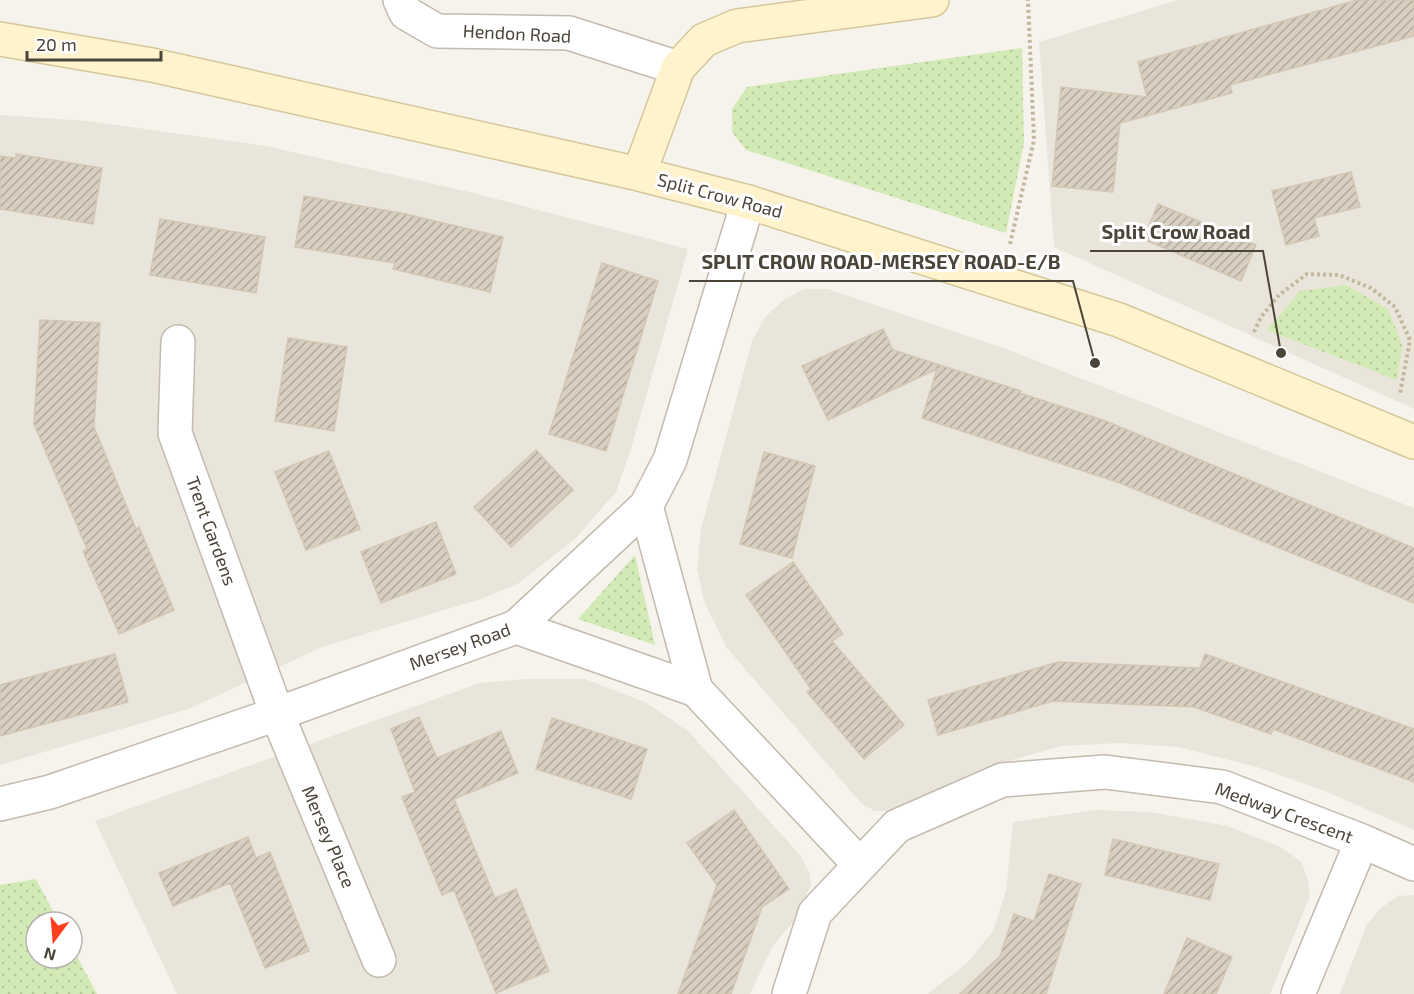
<svg xmlns="http://www.w3.org/2000/svg" width="1414" height="994" font-family="'Exo 2',sans-serif">
<defs>
<pattern id="grass-dots" width="8" height="8" patternUnits="userSpaceOnUse" patternTransform="scale(1.5)"><rect width="8" height="8" fill="#d2eab5"/><path d="M2 2h.1M6 6h.1" fill="none" stroke="#b6ca9c" stroke-width="1.8" stroke-linecap="round"/></pattern>
<pattern id="building-hatch" width="6" height="6" patternUnits="userSpaceOnUse" patternTransform="scale(1.5)"><rect width="6" height="6" fill="#d8cfc1"/><path d="M-1 1l2-2M0 6l6-6M5 7l2-2" fill="none" stroke="#b1aa9e"/></pattern>
</defs>
<rect width="100%" height="100%" fill="#f6f3ec"/>
<path fill="#eae5da" d="M 1178,0 L 1414,0 L 1414,409 L 1054,247 L 1039,42 Z
M 0,115 L 88,121 L 266,146 L 474,193 L 688,249 L 630,452 L 616,492 L 576,538 L 519,583 L 484,598 L 322,647 L 189,709 L 0,765 Z
M 804,289 L 828,289 L 1006,349 L 1414,508 L 1414,830 L 1325,791 L 1257,767 L 1178,747 L 1120,743 L 1061,746 L 981,769 L 894,811 L 875,811 L 862,804 L 726,647 L 704,601 L 697,569 L 701,529 L 752,341 L 766,316 L 785,299 Z
M 525,679 L 585,679 L 647,703 L 689,732 L 800,855 L 810,874 L 811,885 L 795,920 L 772,947 L 750,994 L 177,994 L 95,821 L 480,683 Z
M 1095,810 L 1150,812 L 1228,826 L 1281,847 L 1301,862 L 1308,880 L 1310,896 L 1270,994 L 928,994 L 968,962 L 993,931 L 1006,891 L 1013,822 Z
M 1414,895 L 1414,994 L 1340,994 L 1367,924 L 1381,908 L 1398,896 Z"/>
<path fill="url(#grass-dots)" d="M 1022,48 L 1024,143 L 1006,233 L 746,150 L 732,132 L 732,109 L 747,87 Z
M 1346,285 L 1388,309 L 1402,345 L 1397,380 L 1267,330 L 1300,291 Z
M 635,555 L 655,645 L 578,619 Z
M 36,879 L 59,922 L 36,922 L 36,958 L 72,958 L 72,947 L 97,994 L 0,994 L 0,885 Z"/>
<path fill="url(#building-hatch)" stroke="#d3c7b4" stroke-width="1.5" d="M 1357,0 L 1414,0 L 1414,36 L 1230,85 L 1232,93 L 1120,123 L 1113,192 L 1052,186 L 1061,87 L 1147,97 L 1138,62 Z
M 16,154 L 102,168 L 93,224 L 0,209 L 0,156 L 16,158 Z
M 1351,172 L 1360,207 L 1314,218 L 1319,236 L 1286,245 L 1272,191 Z
M 304,196 L 401,213 L 503,237 L 490,292 L 393,269 L 395,263 L 295,247 Z
M 1158,204 L 1256,245 L 1241,281 L 1143,239 Z
M 160,219 L 265,237 L 256,293 L 150,275 Z
M 602,263 L 658,281 L 606,451 L 549,434 Z
M 40,320 L 100,323 L 94,427 L 136,529 L 139,527 L 174,610 L 119,634 L 83,551 L 87,549 L 34,424 Z
M 883,329 L 893,350 L 1021,391 L 1020,393 L 1103,420 L 1414,548 L 1414,603 L 1120,483 L 922,418 L 937,369 L 828,420 L 802,366 Z
M 288,338 L 347,347 L 334,431 L 275,421 Z
M 536,450 L 573,490 L 511,547 L 474,507 Z
M 329,451 L 360,529 L 306,550 L 275,472 Z
M 764,452 L 815,466 L 792,558 L 740,544 Z
M 436,522 L 456,574 L 381,603 L 361,552 Z
M 793,562 L 843,634 L 832,641 L 904,725 L 864,759 L 807,692 L 811,689 L 746,595 Z
M 115,654 L 128,702 L 0,736 L 0,685 Z
M 1205,654 L 1414,729 L 1414,782 L 1273,729 L 1271,734 L 1194,707 L 1053,701 L 938,735 L 928,700 L 1058,662 L 1200,668 Z
M 419,717 L 437,758 L 501,731 L 518,773 L 454,799 L 495,898 L 516,889 L 549,971 L 496,993 L 454,890 L 442,895 L 402,797 L 415,792 L 391,729 Z
M 552,718 L 647,749 L 631,799 L 536,769 Z
M 734,810 L 789,889 L 762,907 L 731,994 L 678,994 L 717,885 L 687,843 Z
M 248,837 L 256,858 L 270,852 L 309,951 L 265,968 L 230,883 L 173,906 L 159,873 Z
M 1113,839 L 1219,864 L 1210,900 L 1105,875 Z
M 1049,874 L 1081,884 L 1046,994 L 960,994 L 1000,956 L 1014,914 L 1034,921 Z
M 1187,938 L 1232,957 L 1216,994 L 1164,994 Z"/>
<g fill="none" stroke-linecap="round" stroke-linejoin="round">
<g stroke="#c2bbae" stroke-width="36">
<path id="street" d="M 400,0 L 406,13 L 437,31 L 569,33 L 678,68
M 178,342 L 175,433 L 277,714 L 379,960
M 646,506 L 696,690
M 516,627 L 696,690 L 860,865
M 0,804 L 50,792 L 277,714 L 516,627 L 646,506 L 670,460 L 748,202
M 789,994 L 815,913 L 897,826 L 1002,780 L 1105,772 L 1222,787 L 1362,841 L 1414,864
M 1298,994 L 1362,841"/>
</g>
<g stroke="#d6c79b" stroke-width="36">
<path id="secondary" d="M 0,39 L 152,65 L 639,174 L 748,202 L 1119,320 L 1414,442
M 639,174 L 678,68 L 704,40 L 737,26 L 932,0"/>
</g>
<path stroke="#c4b79f" stroke-width="4" stroke-dasharray="3 3" stroke-linecap="butt" d="M 1010,244 L 1034,140 L 1028,0
M 1254,332 L 1261,317 L 1279,295 L 1307,274 L 1339,275 L 1371,288 L 1395,307 L 1410,340 L 1400,394"/>
<use href="#street" stroke="#fff" stroke-width="33"/>
<use href="#secondary" stroke="#fff3cd" stroke-width="33"/>
</g>
<g text-anchor="middle" stroke-width="6" stroke-linejoin="round" paint-order="stroke">
<g font-size="18" fill="#4b4439" stroke="#fff">
<text transform="translate(517 34) rotate(3)" y="6">Hendon Road</text>
<text transform="translate(720 196) rotate(15)" y="6">Split Crow Road</text>
<text transform="translate(211 531) rotate(70)" y="6">Trent Gardens</text>
<text transform="translate(460 647) rotate(-20)" y="6">Mersey Road</text>
<text transform="translate(1284 813) rotate(20)" y="6">Medway Crescent</text>
<text transform="translate(328 837) rotate(67)" y="6">Mersey Place</text>
</g>
</g>
<path fill="none" stroke="#4b4439" stroke-width="2" d="M1281 353L1263 251H1090M1095 363L1073 281H689"/>
<g fill="#4b4439" stroke="#fff" stroke-width="2">
<circle cx="1281" cy="353" r="6"/>
<circle cx="1095" cy="363" r="6"/>
</g>
<g font-size="20" text-anchor="middle" font-weight="bold" fill="#4b4439" stroke="#fff" stroke-width="6" stroke-linejoin="round" paint-order="stroke">
<text x="1176" y="239">Split Crow Road</text>
<text x="881" y="269">SPLIT CROW ROAD-MERSEY ROAD-E/B</text>
</g>
<g transform="translate(54 940) rotate(196)"><circle r="28" fill="#ffffff" stroke="#b7b4b0" stroke-width="1.5"/>
<path d="M0-4.5L10 22L0 15L-10 22Z" fill="#fc3f1d"/>
<text y="-9" font-size="16" font-weight="bold" text-anchor="middle" fill="#4b4439">N</text>
</g>
<path d="M27 51v9h134v-9" fill="none" stroke="#4b4439" stroke-width="3"/>
<text x="36" y="51" font-size="18" fill="#4b4439" stroke="#ffffff" stroke-width="4.5" paint-order="stroke">20 m</text>
</svg>
